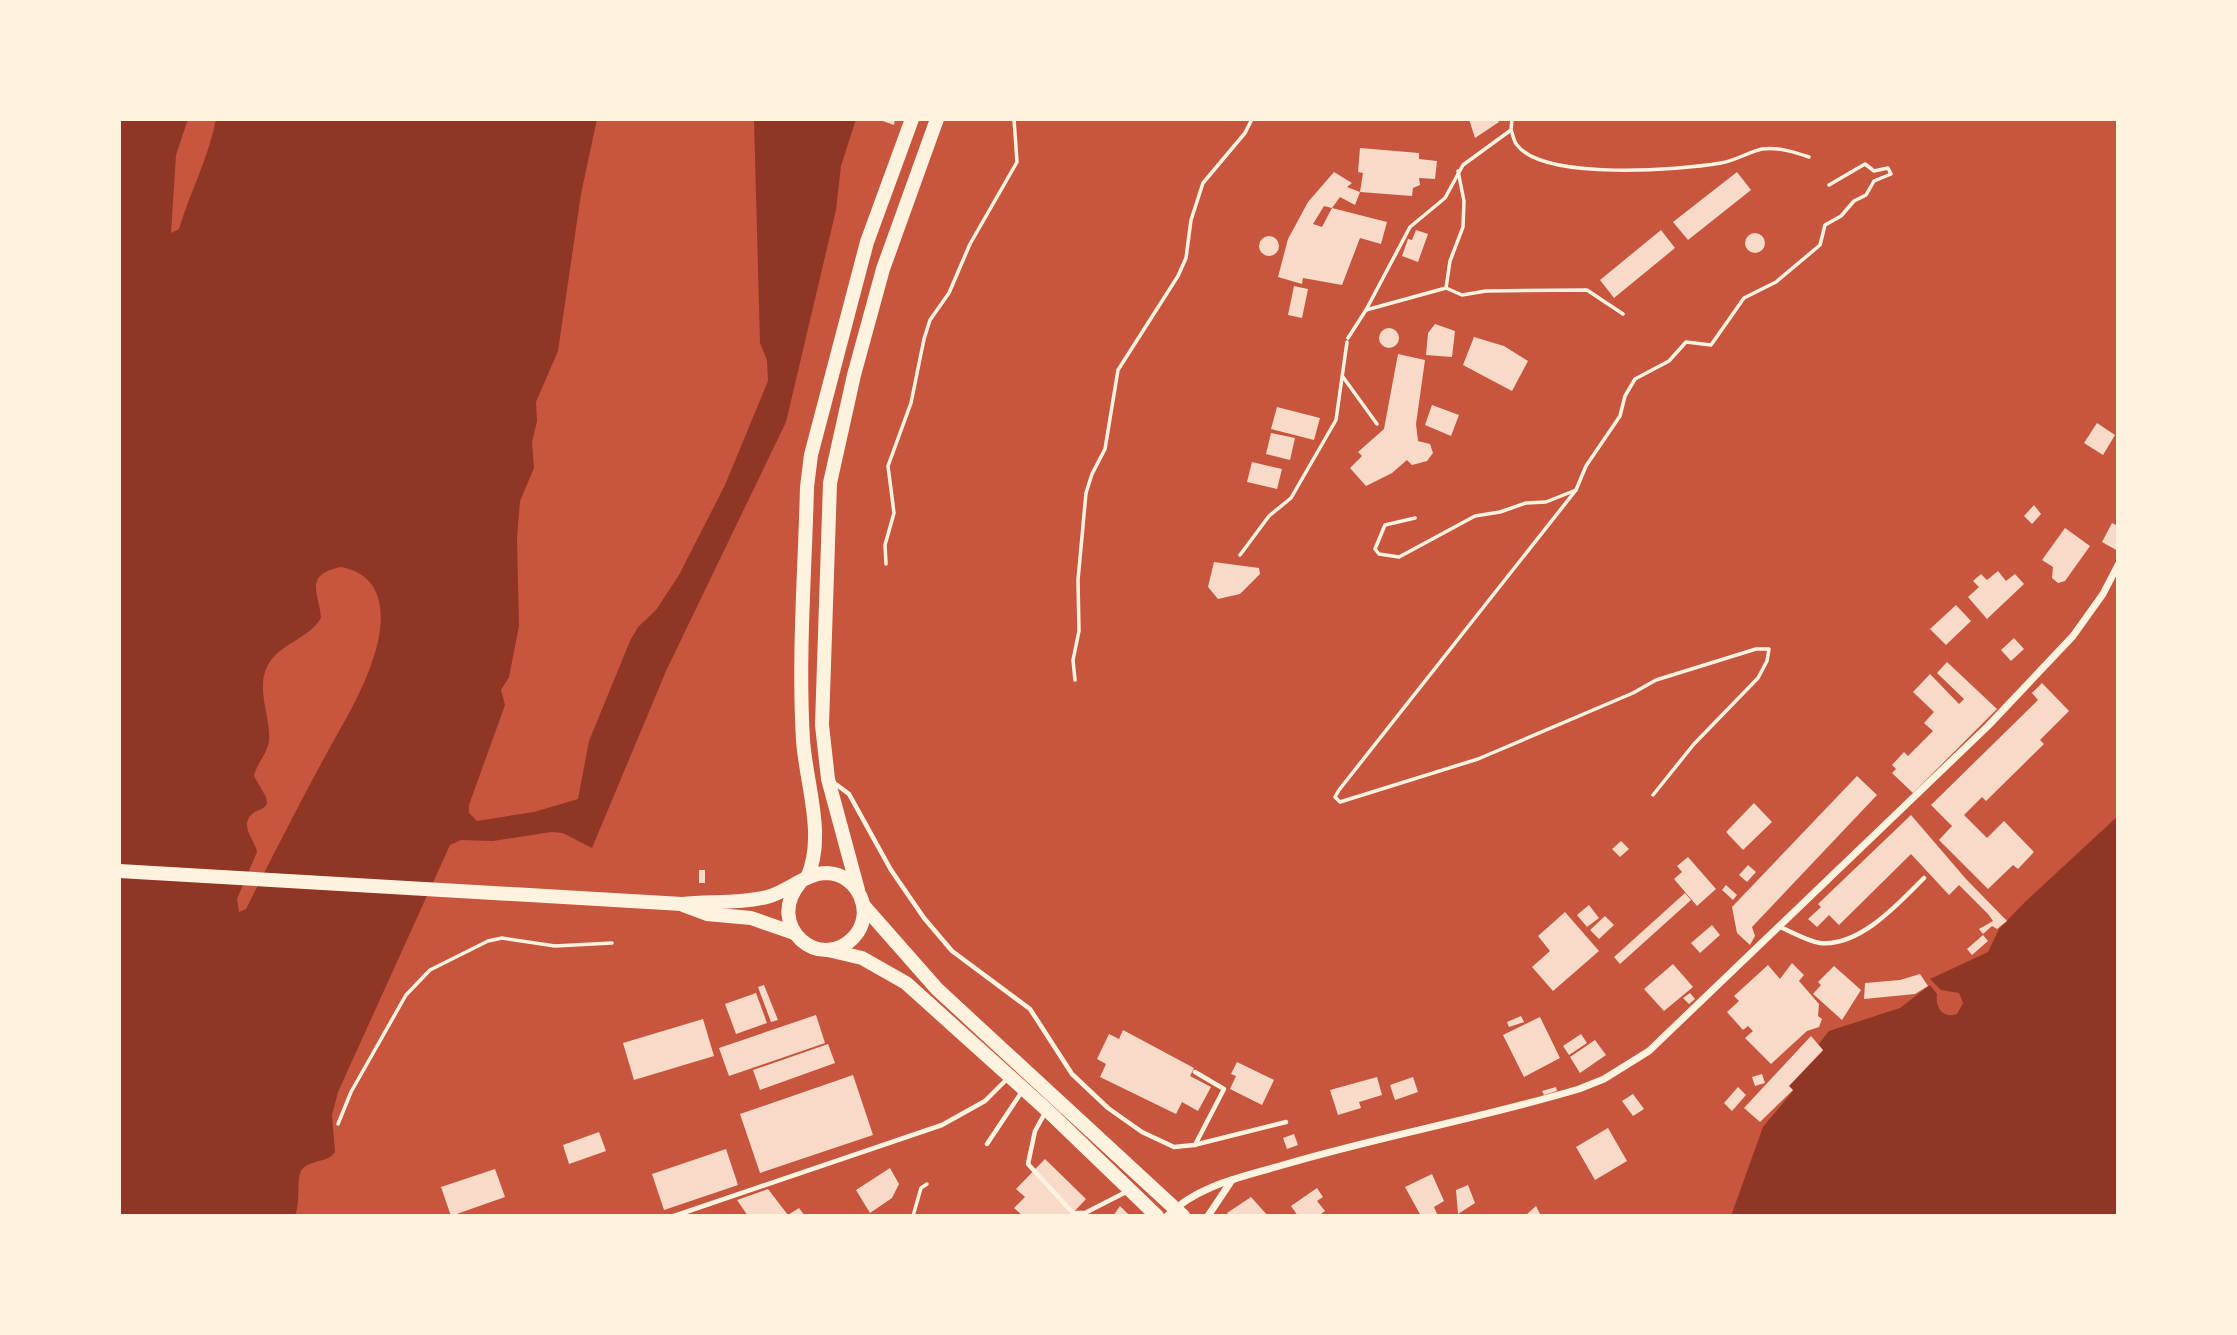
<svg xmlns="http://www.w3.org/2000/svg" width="2237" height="1335" font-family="'DejaVu Sans',sans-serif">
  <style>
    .water { fill: #8f3625; fill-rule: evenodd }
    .building { fill: #f7dbc8 }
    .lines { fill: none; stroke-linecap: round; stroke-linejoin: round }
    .path { stroke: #fff3e0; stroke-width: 3.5 }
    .service { stroke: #fff3e0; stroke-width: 4.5 }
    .minor { stroke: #fff3e0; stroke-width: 7 }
    .primary { stroke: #fff3e0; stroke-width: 14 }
  </style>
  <rect width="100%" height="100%" fill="#c8553d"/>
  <!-- water -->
  <g class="water">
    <path d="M119 119H188L176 155 171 233 179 229C190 192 209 157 216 119H597L581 194 558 351 536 402 537 421 532 442 534 468 520 501 517 538 519 626 509 677 501 690 505 705 469 805V813L477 821 534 812 578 799 589 741 630 641 638 627 656 610 679 575 725 485 768 381 767 360 760 343 754 119H856L841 166 836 210 786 422 666 671 592 848 563 833 551 832 493 841 461 840 450 845 338 1092 332 1115 335 1152C327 1164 308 1159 301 1171 296 1181 301 1200 295 1216H119ZM341 567C386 575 386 619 374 656 363 693 340 728 322 762 296 810 271 859 246 909L239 912 237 899 257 852C255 840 239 826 252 814 258 809 262 811 267 804L266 797 254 776C257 763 267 754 269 741 271 714 253 685 271 660 285 642 309 638 321 618 319 592 303 575 341 567Z"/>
    <path d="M2118 816V1216H1731L1763 1127 1793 1091 1789 1086 1823 1051 1818 1045 1829 1031 1900 1008 1930 985 1937 994C1935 1007 1942 1019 1957 1014L1963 1003 1959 993 1941 990 1930 979 1988 952 1999 929 2025 902Z"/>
  </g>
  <!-- building -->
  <g class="building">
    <path d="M877 119H895L894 125Z"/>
    <path d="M1469 119H1497L1499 122 1475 138Z"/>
    <path d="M1360 148 1419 153V159L1437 161 1435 179 1419 178 1420 185 1413 188 1412 196 1360 192 1363 173 1358 172Z"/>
    <path d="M1334 172 1352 183 1347 187 1360 192 1355 205 1340 197 1332 208 1324 206 1313 224 1322 227 1332 208 1387 222 1381 244 1360 238 1342 285 1303 278 1302 284 1278 277 1288 239 1308 202Z"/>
    <path d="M1737 172 1751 190 1688 240 1673 222Z"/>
    <path d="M1416 230 1428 234 1418 262 1402 256 1408 239 1412 240Z"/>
    <path d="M1661 230 1675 248 1614 298 1600 280Z"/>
    <circle cx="1755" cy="243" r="10"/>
    <circle cx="1269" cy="246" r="10"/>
    <path d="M1294 286 1308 289 1302 318 1288 315Z"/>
    <path d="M1435 324 1455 331 1452 357 1426 355 1428 333Z"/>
    <circle cx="1389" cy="338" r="10"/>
    <path d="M1474 337 1504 346 1528 361 1512 391 1463 365Z"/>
    <path d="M1398 354 1425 360 1416 424 1418 441 1430 444 1433 453 1427 461 1412 465 1407 460 1392 473 1366 486 1350 468 1362 456 1358 452 1384 429Z"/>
    <path d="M1432 405 1459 415 1451 436 1425 425Z"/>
    <path d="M1277 407 1320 418 1314 440 1271 429Z"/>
    <path d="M2097 423 2115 435 2103 455 2084 443Z"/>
    <path d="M1271 433 1295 438 1290 460 1266 454Z"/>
    <path d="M1252 462 1282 469 1277 489 1247 482Z"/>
    <path d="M2034 505 2041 514 2032 524 2024 516Z"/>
    <path d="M2112 523 2118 526V551L2102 542Z"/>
    <path d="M2065 528 2090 546 2065 581 2058 583 2052 578 2053 567 2042 560Z"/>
    <path d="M1214 562 1259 568 1260 574 1240 594 1218 599 1208 587Z"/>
    <path d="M1998 571 2006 581 2015 574 2024 584 1987 619 1968 597 1979 587 1973 581 1981 574 1987 580Z"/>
    <path d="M1956 605 1971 621 1946 645 1930 629Z"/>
    <path d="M2014 638 2024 649 2011 661 2001 650Z"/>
    <path d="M1947 662 1997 709 1913 793 1892 773 1896 769 1892 765 1904 752 1908 756 1933 731 1924 723 1934 712 1913 692 1930 674 1959 704 1964 699 1937 673Z"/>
    <path d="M2042 683 2069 711 2040 740 2044 744 1986 801 1982 797 1964 815 1987 838 2004 821 2034 852 2018 869 2013 865 1988 889 1939 840 1952 826 1931 805 2038 700 2032 693Z"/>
    <path d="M1857 776 1877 795 1752 927 1755 936 1750 945 1737 933 1732 907Z"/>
    <path d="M1754 803 1772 822 1743 850 1726 832Z"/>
    <path d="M1911 815 1966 879 2007 921 1997 929 1992 926 1983 934 1979 929 1993 921 1988 914 1959 885 1949 895 1911 854 1839 925 1829 915 1817 927 1808 919 1821 907 1818 904Z"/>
    <path d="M1621 841 1629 849 1620 857 1612 849Z"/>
    <path d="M1688 857 1716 889 1697 906 1674 879 1682 872 1677 866Z"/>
    <path d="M1748 865 1756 872 1747 882 1739 875Z"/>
    <rect x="699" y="870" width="6" height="13"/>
    <path d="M1726 885 1737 895 1733 900 1722 890Z"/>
    <path d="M1685 893 1691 900 1620 964 1614 957Z"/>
    <path d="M1589 905 1599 918 1587 927 1577 915Z"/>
    <path d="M1565 912 1599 951 1553 991 1532 967 1550 951 1538 936Z"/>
    <path d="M1605 916 1614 925 1599 939 1590 930Z"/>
    <path d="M1712 925 1720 935 1700 953 1691 943Z"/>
    <path d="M1983 935 1988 941 1972 955 1967 949Z"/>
    <path d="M1792 963 1804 975 1799 981 1819 1004 1818 1016 1822 1019 1819 1027 1807 1031 1771 1064 1745 1038 1753 1031 1748 1026 1743 1030 1727 1012 1739 1001 1734 996 1768 965 1780 979Z"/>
    <path d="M1673 964 1693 987 1664 1011 1644 989Z"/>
    <path d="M1834 966 1861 990 1842 1020 1813 994 1821 985 1818 982Z"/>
    <path d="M1920 974 1928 986 1915 994 1864 999 1865 983 1900 980Z"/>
    <path d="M764 985 778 1020 771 1022 758 987Z"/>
    <path d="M756 993 767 1023 736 1034 725 1004Z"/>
    <path d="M1690 993 1695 999 1689 1004 1683 998Z"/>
    <path d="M816 1015 825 1043 729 1076 719 1048Z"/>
    <path d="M1521 1016 1524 1022 1509 1027 1507 1022Z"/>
    <path d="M1540 1017 1560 1058 1524 1077 1503 1035Z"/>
    <path d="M703 1019 714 1056 634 1080 623 1043Z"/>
    <path d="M1123 1030 1194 1068 1190 1076 1211 1087 1198 1111 1182 1102 1176 1114 1100 1077 1106 1064 1097 1059 1109 1034 1119 1039Z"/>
    <path d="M1581 1034 1587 1043 1569 1055 1563 1046Z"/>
    <path d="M1811 1036 1823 1050 1789 1086 1793 1090 1760 1122 1744 1108Z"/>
    <path d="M1595 1040 1606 1055 1580 1073 1570 1057Z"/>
    <path d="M828 1044 835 1063 760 1090 753 1070Z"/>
    <path d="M1237 1062 1274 1080 1262 1105 1230 1089 1236 1076 1231 1074Z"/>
    <path d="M1762 1074 1765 1083 1755 1086 1752 1077Z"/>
    <path d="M853 1075 873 1135 760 1173 740 1114Z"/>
    <path d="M1377 1077 1382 1095 1359 1102 1361 1108 1338 1115 1330 1090Z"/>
    <path d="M1413 1077 1418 1092 1395 1100 1390 1085Z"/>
    <path d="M1556 1087 1557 1091 1544 1095 1542 1091Z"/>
    <path d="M1738 1087 1746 1095 1732 1111 1724 1103Z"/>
    <path d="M1633 1094 1644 1109 1633 1116 1622 1101Z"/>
    <path d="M1608 1128 1627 1161 1595 1180 1576 1147Z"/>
    <path d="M599 1132 606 1151 569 1164 563 1145Z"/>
    <path d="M1294 1134 1298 1145 1287 1149 1283 1138Z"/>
    <path d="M726 1149 738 1185 664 1210 652 1174Z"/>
    <path d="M1045 1159 1086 1199 1070 1216H1023L1014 1208 1025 1197 1016 1189Z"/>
    <path d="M890 1168 899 1184 892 1198 870 1213 856 1190Z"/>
    <path d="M495 1169 505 1197 451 1216 441 1187Z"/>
    <path d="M1432 1174 1444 1201 1434 1207 1438 1216H1421L1405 1187Z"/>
    <path d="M1468 1185 1475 1203 1458 1214 1456 1190Z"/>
    <path d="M1317 1188 1323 1197 1317 1201 1325 1211 1318 1216H1298L1291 1206Z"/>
    <path d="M768 1189 788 1215 799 1208 805 1216H748L737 1200Z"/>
    <path d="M1251 1197 1268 1216H1230L1227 1213Z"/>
    <path d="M1120 1206 1130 1216H1113Z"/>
    <path d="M1536 1206 1541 1216H1525Z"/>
  </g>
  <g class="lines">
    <!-- path -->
    <g class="path">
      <path d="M1511 130C1513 135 1514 142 1517 145 1544 181 1680 170 1721 163 1735 161 1748 152 1762 149 1778 147 1794 152 1809 157"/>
      <path d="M1446 288 1450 261 1463 227 1464 201 1458 171"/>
      <path d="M1366 310 1446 288 1462 295 1486 291 1587 290 1623 314"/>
      <path d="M1348 338 1366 310 1410 227 1445 198 1463 165 1511 130 1512 119"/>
      <path d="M1343 377 1377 424"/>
      <path d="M1576 490 1586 466 1620 416 1625 396 1635 379 1669 361 1686 342 1711 345 1744 298 1776 282 1820 245 1825 225 1841 216 1854 201 1866 195 1874 181 1891 174 1888 168 1874 171 1865 164 1829 185"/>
      <path d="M1415 518 1385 525 1375 549 1379 554 1399 557 1475 516 1500 512 1526 503 1546 502 1576 490 1339 790 1335 797 1340 802 1478 759 1633 693 1656 680 1756 649H1769L1767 661 1758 678 1694 744 1653 795"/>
      <path d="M1240 555 1269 516 1291 498 1336 420 1347 342"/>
      <path d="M886 564 885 545 894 513 888 466 911 403 924 339 930 320 949 293 970 244 1017 162 1014 119"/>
      <path d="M1075 680 1073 660 1079 631 1078 580 1086 493 1092 474 1105 449 1118 370 1178 276 1186 258 1191 220 1203 183 1245 133 1252 119"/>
      <path d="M338 1124 351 1092 406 995 430 970 488 941 502 938 555 946 612 943"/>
      <path d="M913 1216 921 1188 927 1184"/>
    </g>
    <!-- service -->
    <g class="service">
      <path d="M833 782 849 794 891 870 924 918 952 951 1030 1009 1072 1074 1108 1108 1142 1132 1174 1147 1194 1145 1286 1122"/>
      <path d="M1780 927C1792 932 1807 941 1820 943 1860 947 1899 903 1924 878"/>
      <path d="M1045 1113 1035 1131 1028 1164 1073 1213H1085L1126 1192"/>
      <path d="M987 1144 1023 1090"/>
      <path d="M1195 1145 1224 1089 1195 1072"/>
      <path d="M674 1216 942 1125 985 1101 1007 1079"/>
    </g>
    <!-- minor -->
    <g class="minor">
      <path d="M1167 1216C1198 1185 1242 1177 1283 1165 1381 1136 1482 1118 1579 1089L1604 1079 1649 1051 1988 726 2073 636 2103 594 2118 565"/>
      <path d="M1208 1216 1232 1180"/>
    </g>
    <!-- primary -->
    <g class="primary">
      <path d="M119 871 682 904C710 901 739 904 767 897 788 892 805 873 827 873 858 874 876 913 854 937 820 974 764 925 800 883"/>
      <path d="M807 878C826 836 806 784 803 740 798 656 805 571 807 487L811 455 867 242 912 119"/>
      <path d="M858 890 828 779 822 725 830 483 854 375 883 269 937 119"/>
      <path d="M683 905 707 914 751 918 794 933"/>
      <path d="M863 905 937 989 1183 1216"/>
      <path d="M828 950 862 958 906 983 1047 1110 1157 1216"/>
    </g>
  </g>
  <!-- border -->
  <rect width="2237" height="1335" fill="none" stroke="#fff3e0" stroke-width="242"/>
</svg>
